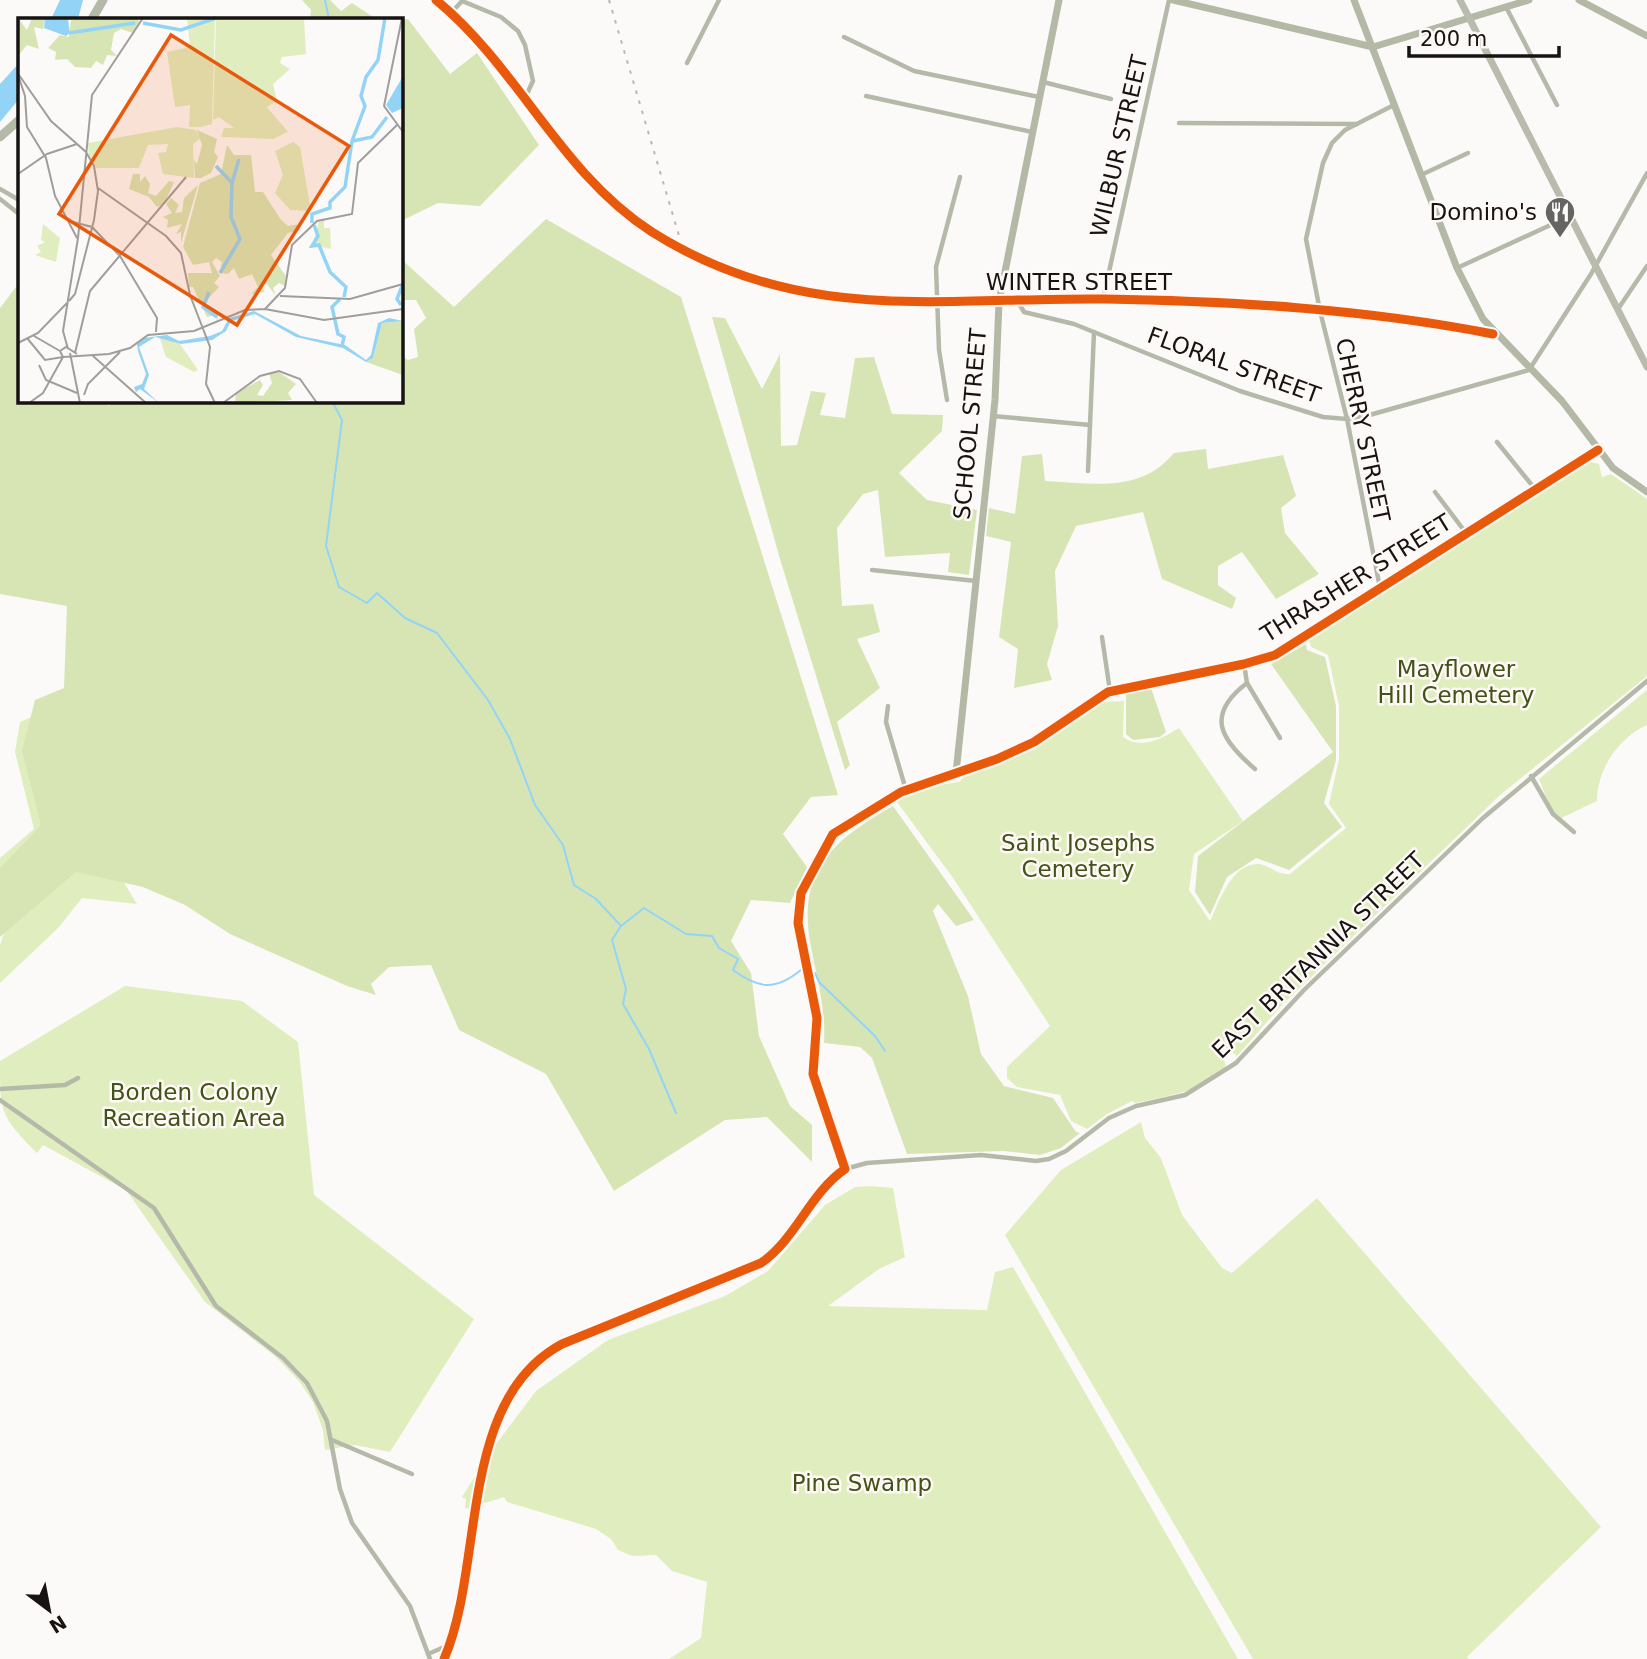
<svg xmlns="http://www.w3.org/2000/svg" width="1647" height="1659" font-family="'DejaVu Sans',sans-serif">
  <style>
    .green { fill: #e0eebf }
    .forest { fill: #d7e5b5 }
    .water { fill: #93d4f6 }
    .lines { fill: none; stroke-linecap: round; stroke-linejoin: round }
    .stream { stroke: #93d4f6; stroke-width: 2 }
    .street { stroke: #b5b9a9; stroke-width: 4.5 }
    .secondary { stroke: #b4b9a6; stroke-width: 7 }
    .primary { stroke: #b9bcac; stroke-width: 7 }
    .highway { stroke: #b5b9a8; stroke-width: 9 }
    .rail { stroke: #b8b9b1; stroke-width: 2; stroke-dasharray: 3.5 7; stroke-linecap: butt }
    .cycleway-casing { stroke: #fef9f6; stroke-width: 13 }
    .cycleway { stroke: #e8590c; stroke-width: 9 }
    .labels { text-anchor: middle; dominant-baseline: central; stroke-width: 5; stroke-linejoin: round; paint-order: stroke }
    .street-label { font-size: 23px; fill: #161312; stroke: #fef9f6 }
    .poi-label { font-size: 23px; fill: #161312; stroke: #fef9f6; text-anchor: end }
    .park-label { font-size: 23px; fill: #435317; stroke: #fef9f6 }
    .inset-river { fill: none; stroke: #93d4f6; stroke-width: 3.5 }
    .inset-road { fill: none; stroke: #a09e9c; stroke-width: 2 }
    .view { fill: #e8590c; fill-opacity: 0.15; stroke: #e8590c; stroke-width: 3.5 }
    .inset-edge { fill: none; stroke: #161312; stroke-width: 3.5 }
  </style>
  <rect width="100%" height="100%" fill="#fcfaf8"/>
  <!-- green -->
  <g class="green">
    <path d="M1586 461 1599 464 1602 477 1611 474 1647 499V676L1499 796 1282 1005 1237 1056 1225 1047 1220 1049 1226 1066C1205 1092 1166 1096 1135 1103L1132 1101 1107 1114 1087 1129 1071 1121 1060 1095 1017 1087 1007 1078V1067L1050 1026 953 878 897 802C916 788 937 785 959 782L965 776 1033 750 1104 702 1124 701 1123 737C1142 750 1161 739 1179 728L1243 821 1194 854 1189 890 1210 921C1219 902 1232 862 1259 864 1271 866 1277 875 1290 874L1346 828 1329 804 1339 759V706L1328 655 1311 647 1309 640Z"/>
    <path d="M1647 690V725C1618 738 1597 770 1597 801L1559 819 1550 807 1539 779Z"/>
    <path d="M77 697 118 873 137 904 82 898 58 928 0 983V945L13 906 0 899V858L34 829 15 752 20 722Z"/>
    <path d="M125 986 242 1001 298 1042 314 1195 474 1319 390 1452 355 1445 325 1450 323 1430 313 1402 299 1381 276 1357 205 1302 126 1190 43 1145 37 1153C0 1116 0 1112 0 1061Z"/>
    <path d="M1141 1122 1145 1138 1161 1158 1182 1215 1222 1268 1232 1273 1317 1198 1601 1527 1467 1657 1469 1659H1253L1005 1235 1061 1170Z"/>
    <path d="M870 1186 893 1188 905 1257 879 1269 828 1306 987 1310 995 1272 1013 1267 1238 1659H669L701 1638 707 1582 672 1571 656 1555 632 1556 618 1550 611 1539 596 1529 507 1502 504 1497 465 1509 466 1499 462 1497 490 1452 536 1391 608 1340 725 1296 768 1271 825 1205 855 1187Z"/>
  </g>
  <!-- forest -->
  <g class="forest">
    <path d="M302 0H330L341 11 352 3 376 19H310L311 10Z"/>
    <path d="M408 19 450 74 477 53 539 145 480 206 438 203 401 221V20Z"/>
    <path d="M546 219 681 297 838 795 811 797 783 834 807 867 790 903 751 900 731 941 751 973 759 1036 790 1106 812 1125V1162L767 1117 725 1120 614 1191 546 1074 459 1030 431 965 389 967 371 984 376 995 347 986 230 934 185 905 143 887 76 872 0 937V868L41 825 22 751 35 700 64 688 67 606 0 594V308L19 283V401H102L109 406 113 401H401V355L408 360 418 357 414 329 426 318 416 300H401V259L454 307Z"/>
    <path d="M712 317 725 318 762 389 780 354 781 446 797 445 811 391 826 393 820 415 845 418 855 358 874 357 892 414 943 415 942 431 899 473 927 500 977 510 969 575 948 572 950 553 885 557 878 490 863 494 837 528 842 606 873 604 880 632 857 639 880 688 837 722 850 765 845 770 780 559Z"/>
    <path d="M1206 449 1208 469 1283 455 1296 496 1281 508 1285 533 1319 574 1276 599 1242 552 1218 566V585L1236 598 1232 609 1162 579 1143 512 1076 526 1055 571 1058 626 1047 664 1052 680 1014 688 1018 649 999 637 1011 542 986 536 989 508 1015 514 1022 456 1042 454 1045 481C1092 483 1140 494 1174 453Z"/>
    <path d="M1306 644 1307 650 1325 657 1336 706V760L1324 803 1342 827 1289 870 1256 858 1227 877 1210 915 1195 892 1198 856 1333 752 1271 664Z"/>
    <path d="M1151 688 1166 732 1160 737 1133 740 1126 734V694Z"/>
    <path d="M893 806 974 920 956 926 938 904 933 911 968 996 981 1054 1004 1086 1053 1098 1076 1132 1080 1133 1061 1148 1040 1155 1004 1151 907 1154 872 1058 860 1047 824 1043C826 1011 818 984 812 952 795 874 829 842 893 806Z"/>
  </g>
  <!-- water -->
  <g class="water">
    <path d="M60 0H83L78 19H51Z"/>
    <path d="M19 63V99L0 122V84Z"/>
  </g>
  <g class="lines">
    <!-- stream -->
    <g class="stream">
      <path d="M325 0 329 19"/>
      <path d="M332 401 342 420 326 546 339 587 367 603 377 593 405 618 437 633 488 700 510 739 535 805 563 845 574 885 596 899 621 926 612 940 626 989 623 1004 649 1049 676 1113"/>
      <path d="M621 926 644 908 686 934 712 936 719 948 738 959 733 970C759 989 775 991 801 970"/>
      <path d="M815 973 819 982 875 1036 885 1051"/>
    </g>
    <!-- street -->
    <g class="street">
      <path d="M1506 7 1557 105"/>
      <path d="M451 13 462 1 501 17 518 31 525 45 533 81 525 98"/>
      <path d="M844 37 914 71 1039 97"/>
      <path d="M687 63 719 0"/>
      <path d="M1043 82 1111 99"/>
      <path d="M866 96 1032 132"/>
      <path d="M1179 123 1357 124"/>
      <path d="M1421 175 1468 153"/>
      <path d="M0 189 19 200"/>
      <path d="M0 199 19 214"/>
      <path d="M1457 268 1570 216"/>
      <path d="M1103 299 1169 0"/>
      <path d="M1017 300 1024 312 1074 324 1240 391 1323 417 1347 419 1366 416 1529 370 1591 274 1647 173"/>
      <path d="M1618 309 1647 266"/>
      <path d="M947 400 939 350 936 267 960 177"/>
      <path d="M993 416 1090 425"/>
      <path d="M1497 442 1535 489"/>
      <path d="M1088 471 1094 332"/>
      <path d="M1435 492 1466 533"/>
      <path d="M872 570 976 581"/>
      <path d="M1380 588 1347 419 1320 311 1306 239 1323 163 1332 143 1345 130 1392 106"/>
      <path d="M1102 637 1110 691"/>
      <path d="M1244 664 1247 683 1280 738"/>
      <path d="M1247 683C1205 715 1220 739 1255 769"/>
      <path d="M888 706 886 722 906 790"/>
      <path d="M1531 776 1553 814 1574 832"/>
      <path d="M0 1089 65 1085 78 1078"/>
      <path d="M0 1100 154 1208 216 1306 283 1358 307 1383 327 1421 340 1489 352 1523 410 1606 430 1659"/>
      <path d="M845 1169 867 1163 981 1155 1036 1161 1049 1159 1066 1151 1109 1118 1136 1106 1185 1095 1236 1063 1304 990 1483 818 1647 681"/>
      <path d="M332 1440 412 1474"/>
      <path d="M428 1654 449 1645"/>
      <path d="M444 1659C485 1566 457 1400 562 1344L761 1263C796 1239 810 1193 845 1169L813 1074 817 1018 798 923 801 893 833 834 901 792 997 759 1034 742 1108 692 1244 664 1275 655 1598 450"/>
    </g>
    <!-- secondary -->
    <g class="secondary">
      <path d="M436 0C519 68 560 173 652 232 801 326 940 297 1105 299 1234 301 1366 309 1493 334"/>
      <path d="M1173 0 1373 47 1529 0"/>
      <path d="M1354 0 1457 268 1483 319 1562 401 1613 468 1647 492"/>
      <path d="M1579 0 1647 36"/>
      <path d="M956 773 995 400 999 302 1059 0"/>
    </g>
    <!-- primary -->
    <path class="primary" d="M1460 0 1647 367"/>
    <!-- highway -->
    <g class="highway">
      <path d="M92 19 103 0"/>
      <path d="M0 137 19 120"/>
    </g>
    <!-- rail -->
    <path class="rail" d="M609 0 680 239"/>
    <!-- cycleway casing -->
    <g class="cycleway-casing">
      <g id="cycleway">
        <path d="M436 0C519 68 560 173 652 232 801 326 940 297 1105 299 1234 301 1366 309 1493 334"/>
        <path d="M444 1659C485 1566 457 1400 562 1344L761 1263C796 1239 810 1193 845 1169L813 1074 817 1018 798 923 801 893 833 834 901 792 997 759 1034 742 1108 692 1244 664 1275 655 1598 450"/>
      </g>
    </g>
    <!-- cycleway -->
    <use href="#cycleway" class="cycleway"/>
  </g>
  <!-- icons -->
  <defs>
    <g id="restaurant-pin" transform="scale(1.575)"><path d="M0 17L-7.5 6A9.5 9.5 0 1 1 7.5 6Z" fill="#666462" stroke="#fef9f6"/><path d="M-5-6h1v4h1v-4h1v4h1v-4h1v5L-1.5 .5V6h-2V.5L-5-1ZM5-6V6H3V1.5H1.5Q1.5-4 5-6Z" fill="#fff"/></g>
  </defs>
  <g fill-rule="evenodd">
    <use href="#restaurant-pin" x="1560" y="212"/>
  </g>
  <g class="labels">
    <!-- street labels -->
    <g class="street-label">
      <text transform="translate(1119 146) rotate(-77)">WILBUR STREET</text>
      <text x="1079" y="282">WINTER STREET</text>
      <text transform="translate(1234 365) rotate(20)">FLORAL STREET</text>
      <text transform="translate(970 424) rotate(-85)">SCHOOL STREET</text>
      <text transform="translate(1363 430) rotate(78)">CHERRY STREET</text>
      <text transform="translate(1356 578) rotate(-32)">THRASHER STREET</text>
      <text transform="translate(1318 955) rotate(-44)">EAST BRITANNIA STREET</text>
    </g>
    <!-- poi labels -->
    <g class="poi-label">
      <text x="1537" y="212">Domino's</text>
    </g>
    <!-- park labels -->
    <g class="park-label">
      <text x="1456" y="669">Mayflower<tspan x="1456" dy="26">Hill Cemetery</tspan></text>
      <text x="1078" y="843">Saint Josephs<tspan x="1078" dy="26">Cemetery</tspan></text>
      <text x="194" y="1092">Borden Colony<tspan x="194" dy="26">Recreation Area</tspan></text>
      <text x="862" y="1483">Pine Swamp</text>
    </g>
  </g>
  <!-- overview -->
  <g transform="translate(18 18)">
    <rect width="385" height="385" fill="#fcfaf8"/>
    <path d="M169 0H197L194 106 183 109H171L172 87 157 89 149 34 172 29ZM198 0H286L288 36 264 39 262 45 272 51 255 66 259 83 249 89 270 114 255 121 203 119 206 110H216L201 99 195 102ZM159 109 178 112 182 121 175 126 176 160 145 156 140 135 148 134 150 126 130 127 121 150H78L71 137 70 125ZM275 124 282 129 293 193 272 192 257 175 265 157 257 133ZM306 202V210H312L313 231 295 227 301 203ZM25 206 42 220 38 244 17 237 23 234 19 228 27 224 23 222ZM141 318 162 326 180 352 176 354 148 339Z" fill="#e0eebf"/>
    <path d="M0 0 9 12 14 0H27L25 11 16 9 21 31 9 27 0 38ZM118 0 122 4 115 15 103 11 96 15 93 32 99 38 89 37 85 47 78 43 73 50 57 49 49 41 37 42 38 34 30 30 42 17 51 19 53 2ZM179 112 199 121 196 134 200 139 193 155 183 160H177L176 142 179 146 184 127ZM209 127 216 137H233L237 174H245L263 202 270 208 283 206 282 212 270 215 253 237 268 258 267 268 261 265 255 270 258 278 249 266 244 268 247 274 233 276 240 269 234 256 221 261 216 250 210 256 202 255 204 244 198 240 194 244 202 258 196 265 201 269 186 285 189 292 201 294 199 303 197 297 189 299 175 269H171L170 255H194L191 244 175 247 165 229 182 165 203 156ZM115 156H122V164L127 158 132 166 130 175 138 178 151 163 156 164 146 186 139 189 131 179 111 171ZM180 167 163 225V214L158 216 164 206 149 210 150 202 145 199 154 195 148 186 153 180 161 187 157 195 164 194 166 180ZM385 303V357L348 344 355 340 364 305ZM261 354 278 366 270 375 274 382 217 385 218 375 242 362 245 367 239 377 245 378 254 365 251 355Z" fill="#d7e5b5"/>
    <path d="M27 0H58L50 2 52 15 48 18 26 10ZM385 58V90L374 95 368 87ZM236 293 283 318 327 327 348 342 353 337 360 305 371 300 385 303 364 305 355 340 348 344 325 330 278 319 237 296 213 303 208 313 194 322 163 326 137 319 121 329 131 357 126 371 141 385 122 371 118 374 116 369 124 366 128 356 120 333 119 326 126 320 149 317 161 323 192 318 204 313 211 300Z" fill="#93d4f6"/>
    <path class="inset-river" d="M125 5 163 12 198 0M51 15 117 5M334 123 347 88 343 78 348 59 360 42 367 0M335 123 354 119 369 99M198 148 214 165M294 205V196L312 190V184L327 169 334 123M296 207 300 218 294 228 301 227 312 254 328 269 326 279M202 255 222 221 213 199 214 165 221 141M191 274 185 289 199 299M322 281 314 289 320 316 326 319 324 328M383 287 379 281 384 268"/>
    <path class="inset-road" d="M384 0 366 88 385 114M0 57 7 78 9 109 28 140 37 178 59 220M1 57 33 103 68 134 76 148 80 173 76 202 57 276 51 283M0 156 29 136 59 126M80 170 148 218 163 235 172 277 192 329 188 366 197 385M51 203 74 209 102 238 139 300 138 314M262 278 332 281 385 266M247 291 267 270 274 227 299 203 334 196 340 145 379 107M16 318 42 333M9 320 27 342 45 339M0 325 20 315 49 285M50 331 45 313 60 220 74 77 125 0M52 335 62 385M57 335 72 273 168 159M75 338 128 385M45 339 91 336 112 330 130 317 176 313 227 292 247 291 306 302 385 291M45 339 42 333 48 329 59 336M21 347 28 362 59 375M66 377 70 366 102 334M11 385 25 375 45 339M205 385 242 358 261 353 282 361 299 385"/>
    <path class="view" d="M153 17 331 128 219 307 41 196Z"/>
    <rect width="385" height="385" class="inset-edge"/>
  </g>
  <!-- north arrow -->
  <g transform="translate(49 1610) rotate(148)" stroke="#fef9f6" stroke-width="5" paint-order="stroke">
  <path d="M0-5L12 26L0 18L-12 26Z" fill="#161312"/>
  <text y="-10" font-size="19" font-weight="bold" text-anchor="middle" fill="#161312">N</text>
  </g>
  <!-- scale -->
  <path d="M1409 46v10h150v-10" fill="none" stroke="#161312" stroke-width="3.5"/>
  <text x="1420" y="46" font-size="21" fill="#161312" stroke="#fef9f6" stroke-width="5" paint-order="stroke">200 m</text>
</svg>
